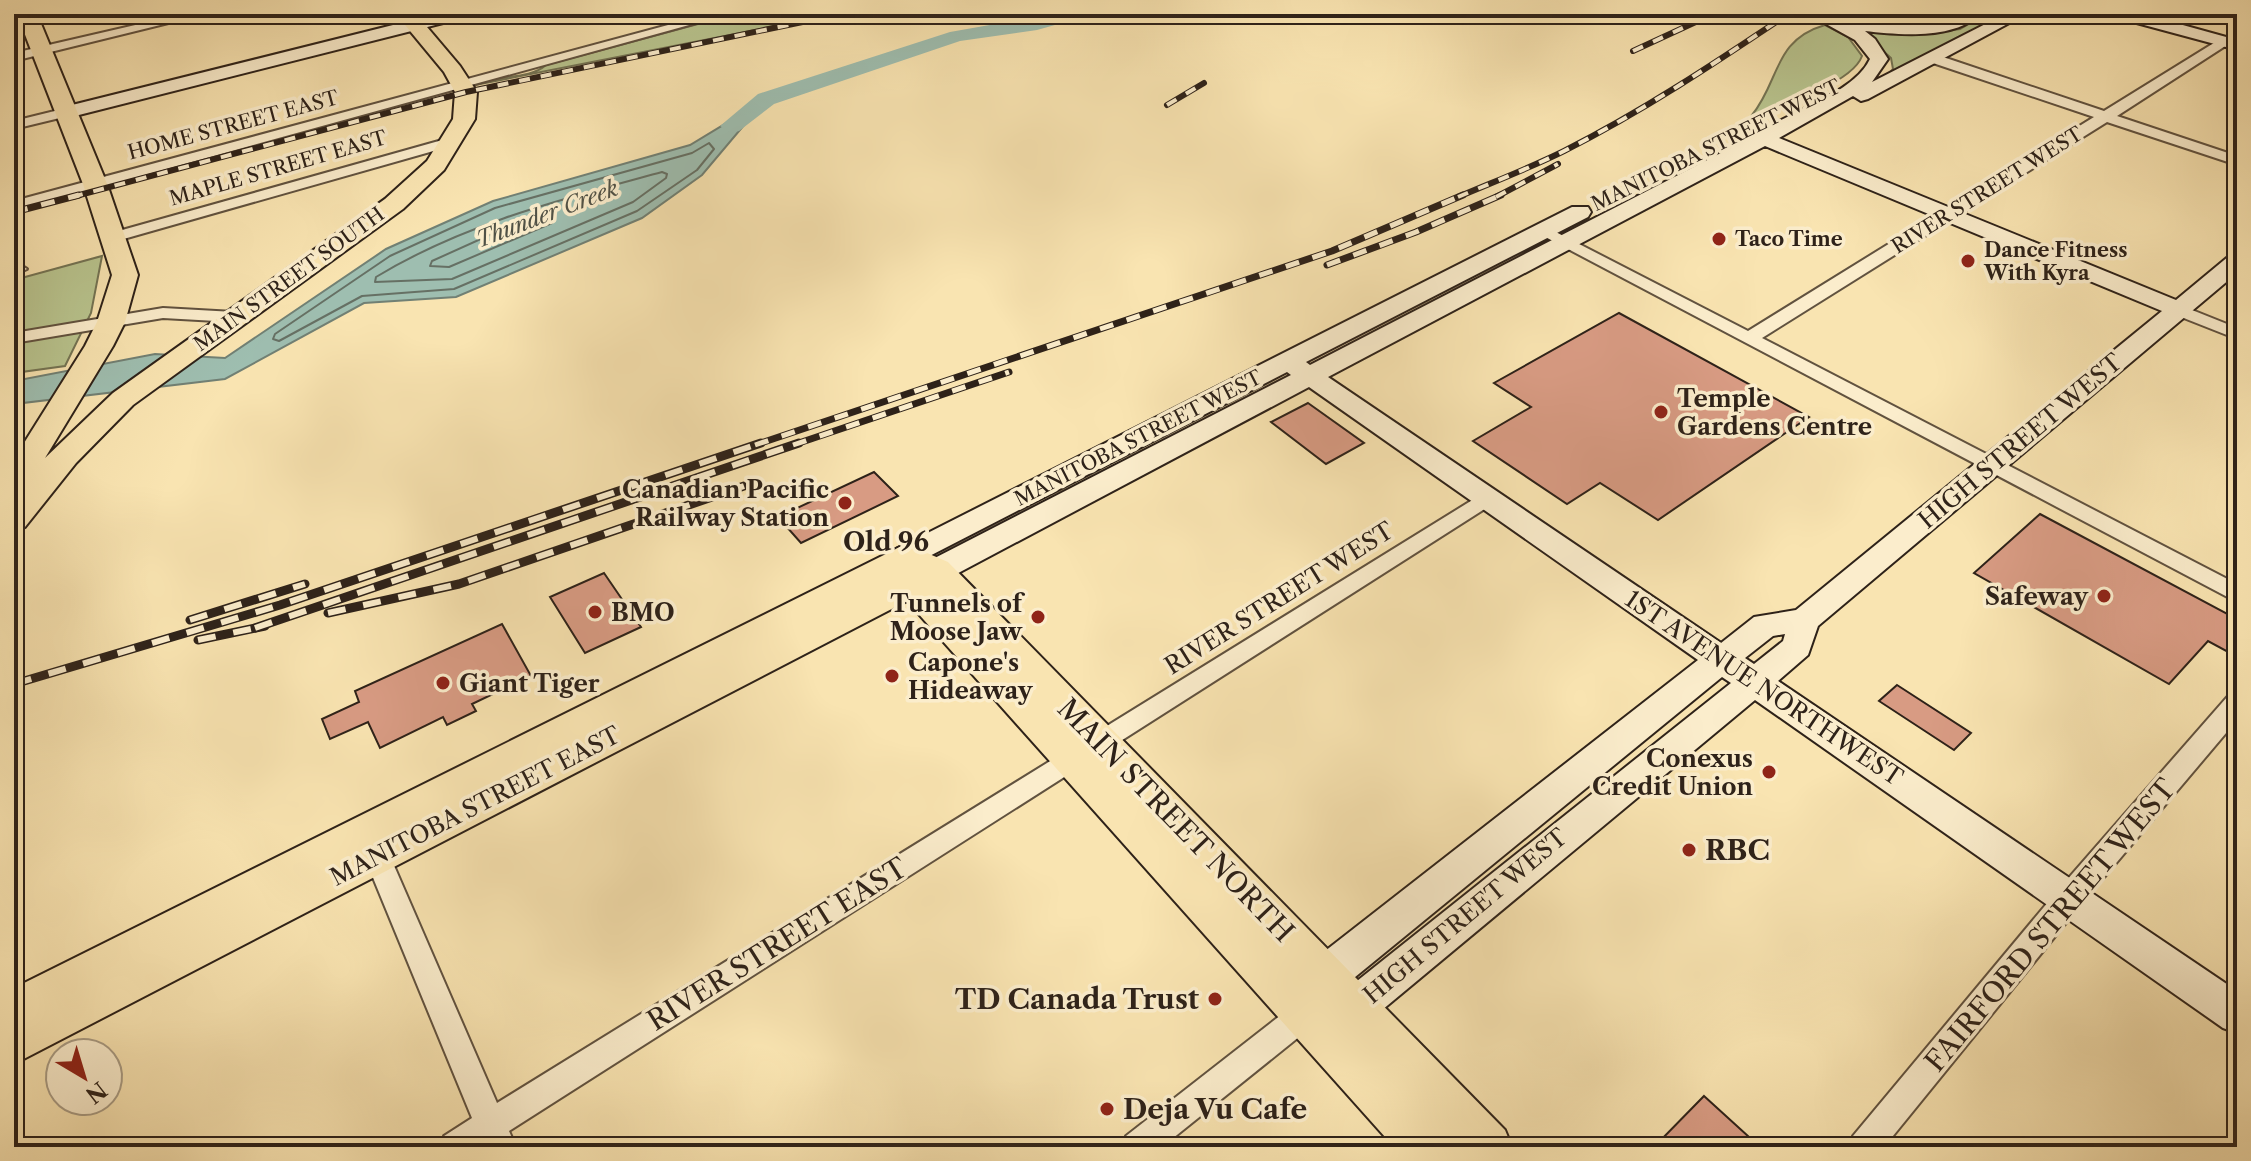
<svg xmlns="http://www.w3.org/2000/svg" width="2251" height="1161" font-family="'Libre Caslon Text',serif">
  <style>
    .green { fill: #b9c58f; stroke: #747454; stroke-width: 2 }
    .water { fill: #9ebeb0; stroke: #718074; stroke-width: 2 }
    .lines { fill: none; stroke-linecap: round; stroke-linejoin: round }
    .shore { stroke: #667064; stroke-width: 2 }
    .river { fill: #9ebeb0; fill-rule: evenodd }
    .building { fill: #d89b83; stroke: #2e2219; stroke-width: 2 }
    .street-casing { stroke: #61523f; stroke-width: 4 }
    .secondary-casing { stroke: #2e2219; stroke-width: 4 }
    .primary-casing { stroke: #2e2219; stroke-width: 4 }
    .street { fill: #fbedcc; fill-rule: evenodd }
    .secondary { fill: #fbedcc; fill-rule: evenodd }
    .primary { fill: #f9e4b1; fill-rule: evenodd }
    .rail-far2-casing { stroke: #2e2219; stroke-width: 6 }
    .rail-far1-casing { stroke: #2e2219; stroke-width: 7 }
    .rail-casing { stroke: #2e2219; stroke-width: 9 }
    .rail-far2 { stroke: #fbedcc; stroke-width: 4; stroke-dasharray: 11; stroke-linecap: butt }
    .rail-far1 { stroke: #fbedcc; stroke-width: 5; stroke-dasharray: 14; stroke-linecap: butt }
    .rail { stroke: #fbedcc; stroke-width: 6; stroke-dasharray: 18; stroke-linecap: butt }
    .poi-dot { fill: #8f2418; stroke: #fbedcc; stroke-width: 3 }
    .labels { text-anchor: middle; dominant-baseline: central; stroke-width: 7; stroke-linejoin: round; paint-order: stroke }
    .far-street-label { font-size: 20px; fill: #2e2219; stroke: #fbedcc }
    .far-poi-label { font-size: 20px; font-weight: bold; fill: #2e2219; stroke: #fbedcc; text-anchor: start }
    .far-water-label { font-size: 22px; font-style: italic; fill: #505146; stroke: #fbedcc }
    .poi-label { font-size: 24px; font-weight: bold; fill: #2e2219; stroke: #fbedcc; text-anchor: start }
    .street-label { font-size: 24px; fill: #2e2219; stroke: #fbedcc }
    .neighbourhood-label { font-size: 26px; font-weight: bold; fill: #2e2219; stroke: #fbedcc }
    .near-street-label { font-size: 28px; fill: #2e2219; stroke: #fbedcc }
    .near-poi-label { font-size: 28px; font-weight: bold; fill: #2e2219; stroke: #fbedcc; text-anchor: start }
  </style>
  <rect width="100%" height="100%" fill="#f9e4b1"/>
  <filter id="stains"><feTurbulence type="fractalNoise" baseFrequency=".0025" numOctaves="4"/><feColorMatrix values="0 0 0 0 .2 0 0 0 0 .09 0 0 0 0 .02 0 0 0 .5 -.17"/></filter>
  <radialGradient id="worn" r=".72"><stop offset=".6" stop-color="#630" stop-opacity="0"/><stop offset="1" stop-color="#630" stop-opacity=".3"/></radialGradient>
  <!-- green -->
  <g class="green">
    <path d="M735 14H836L475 85C495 73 528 81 546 65Z"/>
    <path d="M1986 14H2007L1880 83 1893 69 1891 58 1862 32 1934 33 1960 29Z"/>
    <path d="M1825 25 1848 37 1862 56C1852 84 1779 106 1752 115 1780 81 1773 40 1825 25Z"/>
    <path d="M102 256 91 313 65 366 14 373V280Z"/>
  </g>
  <!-- water -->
  <path class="water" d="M766 99 702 175 642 218 456 297 364 303 225 379 14 404V381L155 354 225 358 386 249 493 201 690 145Z"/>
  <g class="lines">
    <!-- shore -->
    <g class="shore">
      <path d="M709 143 714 149 697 170 637 211 454 289 362 296 279 341 273 339 275 334 390 256 495 208 692 153Z"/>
      <path d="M662 172 667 174 666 178 633 202 452 279 375 282 376 277C465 223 563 199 662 172Z"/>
      <path d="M550 216 554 218 552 223 449 267 430 266 432 261 503 229Z"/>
    </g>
    <!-- river -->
    <path class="river" d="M1051 14H1083L1080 18 1037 30 960 41 774 104 739 131 731 133 720 126 758 94 950 32Z"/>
  </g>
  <!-- building -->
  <g class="building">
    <path d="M1619 313 1809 417 1658 520 1600 483 1567 504 1473 441 1531 407 1494 383Z"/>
    <path d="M1308 403 1364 443 1326 464 1271 422Z"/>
    <path d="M874 472 898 496 801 543 778 517Z"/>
    <path d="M2040 514 2237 619V646L2230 653 2208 641 2169 684 1974 573Z"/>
    <path d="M604 573 641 627 585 653 550 597Z"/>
    <path d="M502 624 531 676 472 704 476 711 447 725 443 717 380 748 368 722 330 739 322 719 359 702 355 691Z"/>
    <path d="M1897 685 1971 733 1954 750 1879 701Z"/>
    <path d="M1704 1096 1760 1147H1654Z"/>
  </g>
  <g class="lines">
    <!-- street casing -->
    <g class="street-casing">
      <g id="street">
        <path d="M183 14H205L14 61V53Z"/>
        <path d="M709 14H729L14 211V201Z"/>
        <path d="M2222 38 2233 41 2117 116 2237 156V165L2107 122 1762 338 2237 584V602L1534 231 1542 226 1548 228 1748 331 2094 117 1930 62V56H1940L2104 111Z"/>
        <path d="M67 108 72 109V115L14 129V121Z"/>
        <path d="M453 137 458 138V144L120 240 114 242 106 237 108 234Z"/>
        <path d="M19 264 27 269 14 275V265Z"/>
        <path d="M2177 304 2237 328V339L2171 313 2168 309 2171 305Z"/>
        <path d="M163 308 234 312 243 317 234 322 163 318 14 343V333Z"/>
        <path d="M1487 491 1494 493 1497 498 1494 503 509 1131 516 1147H439L444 1136 472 1118 360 846 364 838 373 835 382 838 497 1103Z"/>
        <path d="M2237 694V720L2079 907 1884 1147H1848L1853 1136 2059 889 2228 696Z"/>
        <path d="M1305 1000 1315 1004 1320 1014 1315 1024 1162 1147H1121L1126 1136 1295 1004Z"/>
      </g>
    </g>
    <!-- secondary casing -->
    <g class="secondary-casing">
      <g id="secondary">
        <path d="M437 14H465L463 18 67 118 57 112 60 108Z"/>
        <path d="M1808 14C1841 14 1873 24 1907 24 1932 24 1955 14 1980 14 1954 40 1899 35 1865 31L1875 39 1888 59 1872 82 2005 14H2026L1868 99 1861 101 1853 96 1779 138 2176 300 2229 256 2237 254V273L1818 626 1808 655 1778 681 2237 991V1033L2223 1028 1755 700 1370 1020 1335 1029 1321 1023 1315 1009 1303 1004 1297 991 1311 962 1698 660 1309 387 947 579 936 582 925 579 921 571 925 563 1291 375 1287 372 916 563 906 566 896 563 891 556 896 549 1572 207H1588L1591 212 1588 217 1306 362 1310 365 1748 139 1740 133 1743 129 1750 127 1762 131C1793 110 1854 93 1870 59L1855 40ZM1765 146 2162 311 1796 610 1754 617 1721 643 1328 377ZM1785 634 1783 641 1754 664 1745 658 1773 636ZM1722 677 1731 683 1347 989 1338 991Z"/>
        <path d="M2116 14H2143L2237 40V50L2118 18Z"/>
      </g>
    </g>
    <!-- primary casing -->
    <g class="primary-casing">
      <g id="primary">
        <path d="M17 14H37L107 184 138 275 125 322 113 346 45 458 113 393 385 199 427 161 453 119 455 92 444 72 396 14H416L460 66 477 92 475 119 444 170 403 209 133 405 76 463 25 527 14 530V459L85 346 97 322 112 275 83 184Z"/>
        <path d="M906 544 948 562 1505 1130 1512 1147H1455L1449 1141 1451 1147H1394L907 601 14 1064V988Z"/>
      </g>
    </g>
    <!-- street -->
    <use href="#street" class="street"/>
    <!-- secondary -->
    <use href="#secondary" class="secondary"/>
    <!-- primary -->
    <use href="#primary" class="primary"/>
    <!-- rail-far2 casing -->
    <g class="rail-far2-casing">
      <g id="rail-far2">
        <path d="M2232 14 2237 15"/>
        <path d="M1633 51 1713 14"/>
        <path d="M1167 105 1204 83"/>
        <path d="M72 197 466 92 841 14"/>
        <path d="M1458 197C1493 182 1530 168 1564 151 1643 111 1715 63 1788 14"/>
        <path d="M1496 197 1558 164"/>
      </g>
    </g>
    <!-- rail-far1 casing -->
    <g class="rail-far1-casing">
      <g id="rail-far1">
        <path d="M14 212 79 195"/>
        <path d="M1327 265 1416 232 1501 195"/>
        <path d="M755 445 1332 251 1463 195"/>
        <path d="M793 445 1009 372"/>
      </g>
    </g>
    <!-- rail casing -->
    <g class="rail-casing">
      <g id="rail">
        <path d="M328 613 459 584 744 486"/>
        <path d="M190 620 305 584"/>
        <path d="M255 628 799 443"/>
        <path d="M198 640 265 626"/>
        <path d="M14 684 280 605 761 443"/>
      </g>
    </g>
    <!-- rail-far2 -->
    <use href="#rail-far2" class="rail-far2"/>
    <!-- rail-far1 -->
    <use href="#rail-far1" class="rail-far1"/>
    <!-- rail -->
    <use href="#rail" class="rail"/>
  </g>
  <!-- markers -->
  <g class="poi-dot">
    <circle cx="1719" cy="239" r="8"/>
    <circle cx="1968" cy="261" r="8"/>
    <circle cx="1661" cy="412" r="8"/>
    <circle cx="845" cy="503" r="8"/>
    <circle cx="2104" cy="596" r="8"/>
    <circle cx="595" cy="612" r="8"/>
    <circle cx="1038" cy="617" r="8"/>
    <circle cx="892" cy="676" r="8"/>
    <circle cx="443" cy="683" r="8"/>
    <circle cx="1769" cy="772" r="8"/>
    <circle cx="1689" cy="850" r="8"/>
    <circle cx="1215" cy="999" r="8"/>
    <circle cx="1107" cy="1109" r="8"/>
  </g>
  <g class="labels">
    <!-- far-street labels -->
    <g class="far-street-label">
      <text transform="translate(233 125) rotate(-15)">HOME STREET EAST</text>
      <text transform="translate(1716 145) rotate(-26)">MANITOBA STREET WEST</text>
      <text transform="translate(278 168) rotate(-16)">MAPLE STREET EAST</text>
      <text transform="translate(1987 190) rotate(-32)">RIVER STREET WEST</text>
      <text transform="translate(289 279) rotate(-36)">MAIN STREET SOUTH</text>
      <text transform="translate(1138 438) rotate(-27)">MANITOBA STREET WEST</text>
    </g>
    <!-- far-poi labels -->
    <g class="far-poi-label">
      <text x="1735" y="239">Taco Time</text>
      <text x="1984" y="250">Dance Fitness<tspan x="1984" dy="23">With Kyra</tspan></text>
    </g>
    <!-- far-water labels -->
    <g class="far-water-label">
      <text transform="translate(547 214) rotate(-21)">Thunder Creek</text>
    </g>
    <!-- poi labels -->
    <g class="poi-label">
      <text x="1677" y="398">Temple<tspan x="1677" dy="28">Gardens Centre</tspan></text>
      <text x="829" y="489" text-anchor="end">Canadian Pacific<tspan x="829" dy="28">Railway Station</tspan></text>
      <text x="2088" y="596" text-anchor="end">Safeway</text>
      <text x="1022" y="603" text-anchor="end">Tunnels of<tspan x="1022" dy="28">Moose Jaw</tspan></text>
      <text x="611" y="612">BMO</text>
      <text x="908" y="662">Capone's<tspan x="908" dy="28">Hideaway</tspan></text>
      <text x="459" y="683">Giant Tiger</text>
      <text x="1753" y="758" text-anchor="end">Conexus<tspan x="1753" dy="28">Credit Union</tspan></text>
    </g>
    <!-- street labels -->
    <g class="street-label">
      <text transform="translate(2020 441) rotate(-40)">HIGH STREET WEST</text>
      <text transform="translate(1279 598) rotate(-32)">RIVER STREET WEST</text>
      <text transform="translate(1764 688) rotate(34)">1ST AVENUE NORTHWEST</text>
      <text transform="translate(475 806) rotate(-27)">MANITOBA STREET EAST</text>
      <text transform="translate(1465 916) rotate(-40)">HIGH STREET WEST</text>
    </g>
    <!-- neighbourhood labels -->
    <g class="neighbourhood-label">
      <text x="886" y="542">Old 96</text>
    </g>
    <!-- near-street labels -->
    <g class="near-street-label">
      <text transform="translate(1176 820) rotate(46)">MAIN STREET NORTH</text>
      <text transform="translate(2050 925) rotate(-50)">FAIRFORD STREET WEST</text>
      <text transform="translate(777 944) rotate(-32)">RIVER STREET EAST</text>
    </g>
    <!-- near-poi labels -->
    <g class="near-poi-label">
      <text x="1705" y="850">RBC</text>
      <text x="1199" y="999" text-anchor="end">TD Canada Trust</text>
      <text x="1123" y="1109">Deja Vu Cafe</text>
    </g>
  </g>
  <!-- margin -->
  <rect width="2251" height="1161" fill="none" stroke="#f9e4b1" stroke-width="48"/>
  <rect x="16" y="16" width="2219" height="1129" fill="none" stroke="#2e2219" stroke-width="4"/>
  <rect x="24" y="24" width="2203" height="1113" fill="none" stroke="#2e2219" stroke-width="2"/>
  <!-- north arrow -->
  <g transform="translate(84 1077) rotate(142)"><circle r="38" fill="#fbedcc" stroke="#a99c84" stroke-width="2"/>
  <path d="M0-6L14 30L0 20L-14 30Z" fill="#8f2418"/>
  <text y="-12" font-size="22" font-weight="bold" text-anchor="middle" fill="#2e2219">N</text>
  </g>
  <rect width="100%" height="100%" filter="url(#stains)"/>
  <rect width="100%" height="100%" fill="url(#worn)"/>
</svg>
